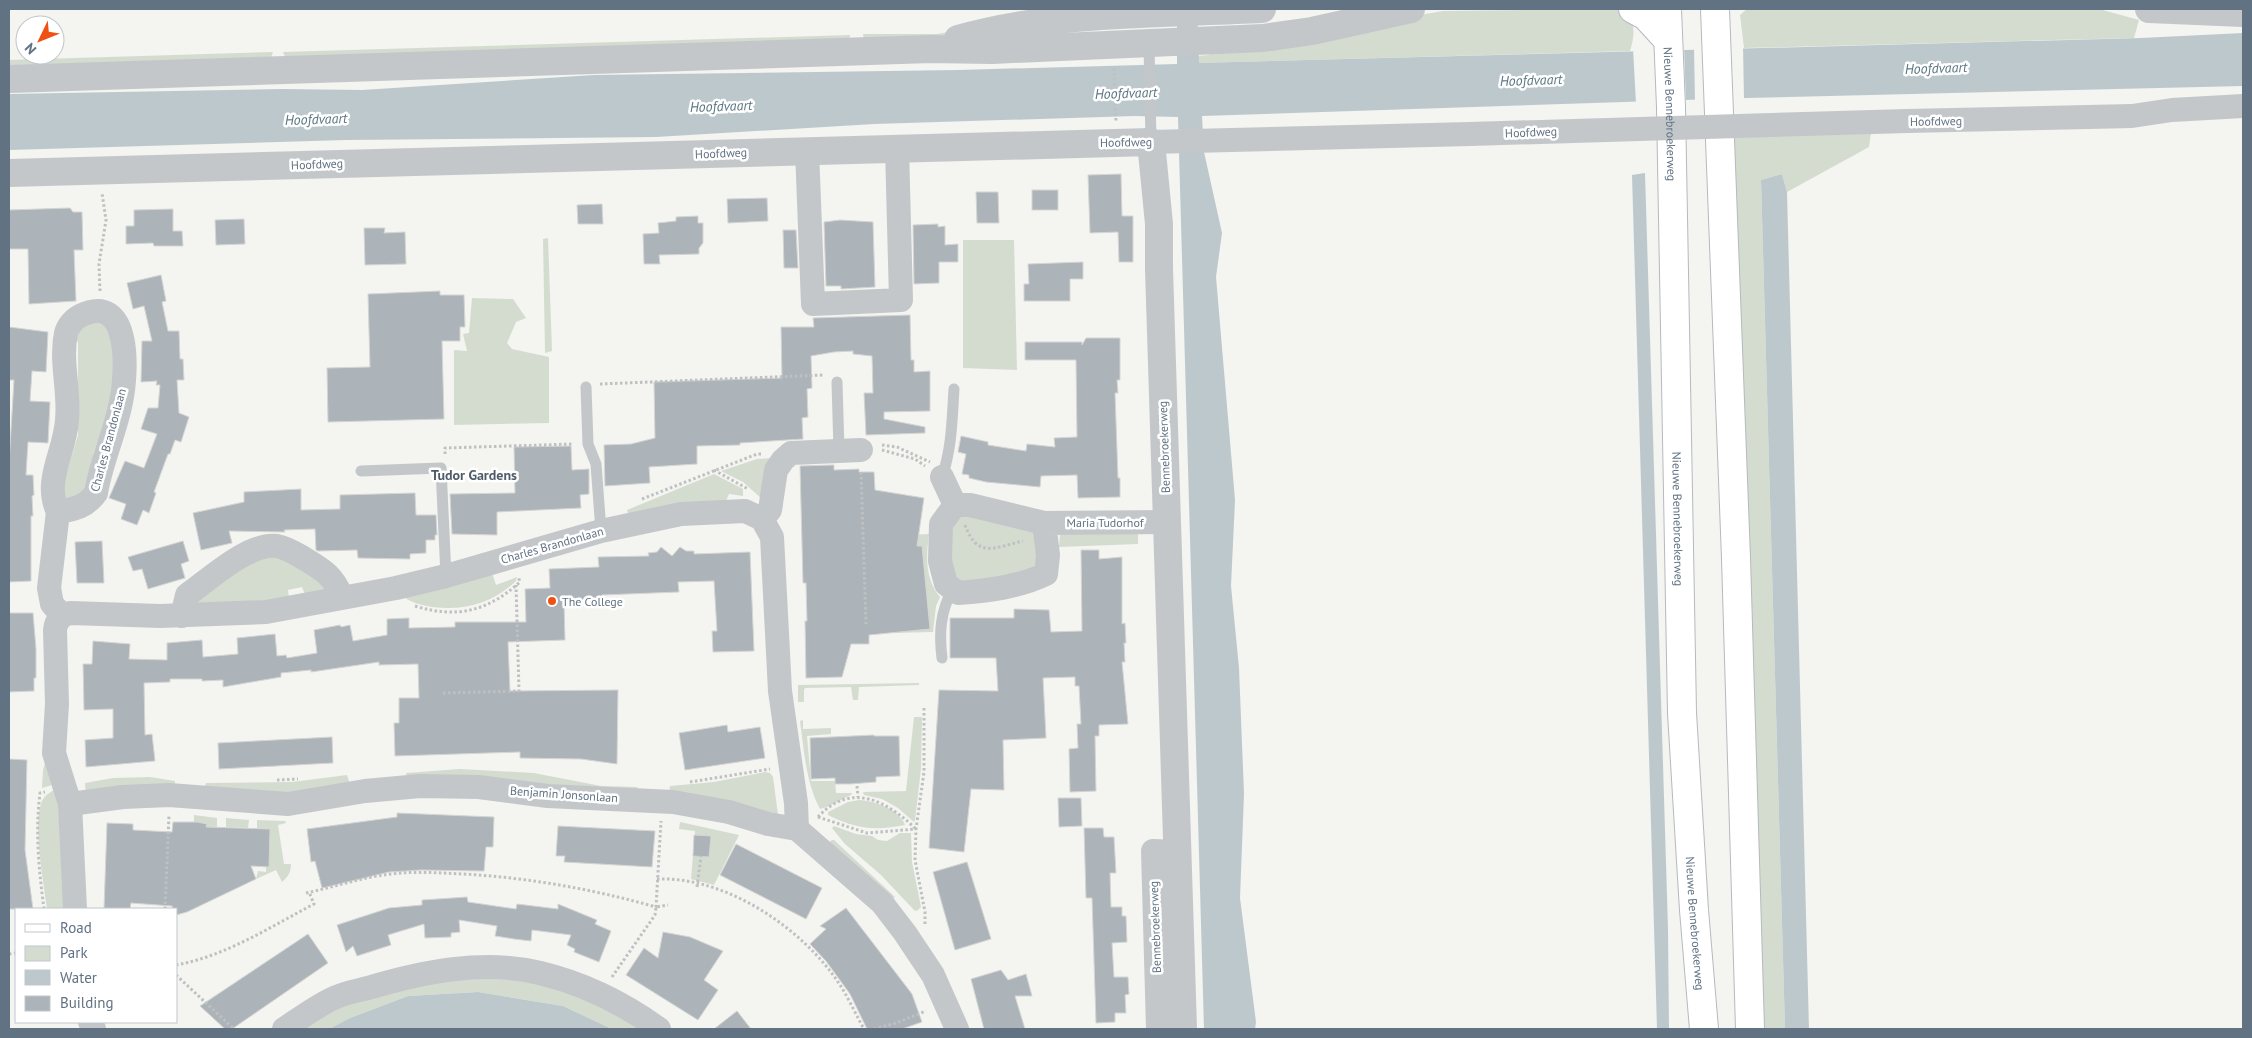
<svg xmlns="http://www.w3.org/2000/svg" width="2252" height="1038" font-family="'PT Sans',sans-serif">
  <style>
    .green { fill: #d4dcd0 }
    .water { fill: #bdc8cd }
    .pier { fill: #f4f4f0 }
    .building { fill: #acb4b9; stroke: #d5d5d3 }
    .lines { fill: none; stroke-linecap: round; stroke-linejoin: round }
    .secondary-casing { stroke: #b5babf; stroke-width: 30 }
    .path { stroke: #bfc0c2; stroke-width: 3; stroke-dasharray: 2.5 2.5; stroke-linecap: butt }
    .service { stroke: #c3c7ca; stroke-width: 11 }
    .minor { stroke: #c3c7ca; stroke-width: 24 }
    .tertiary { stroke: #c3c7ca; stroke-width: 28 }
    .secondary { stroke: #fff; stroke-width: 28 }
    .minor-bridge { stroke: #c3c7ca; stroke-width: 24 }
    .poi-dot { fill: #ef5115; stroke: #fff; stroke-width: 2 }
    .labels { text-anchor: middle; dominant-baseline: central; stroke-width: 5; stroke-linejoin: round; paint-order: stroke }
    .street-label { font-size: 12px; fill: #617283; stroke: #fff }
    .poi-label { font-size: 12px; fill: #617283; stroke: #fff; text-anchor: start }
    .water-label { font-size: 14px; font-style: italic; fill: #5c7681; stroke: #fff }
    .neighbourhood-label { font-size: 14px; font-weight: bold; fill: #4f5c68; stroke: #fff }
  </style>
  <rect width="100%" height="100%" fill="#f4f4f0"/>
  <!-- green -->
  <g class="green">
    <path d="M1624 9C1636 22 1635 35 1630 51L1198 63V56L1209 55V51L1443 11Z"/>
    <path d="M1747 9H2099L2139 20 2134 38 1744 48 1740 15Z"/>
    <path d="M955 31 967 32 924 39 865 45 863 34H937Z"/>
    <path d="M850 35 849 44 285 57 283 52Z"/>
    <path d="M273 52 270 60 9 68V60Z"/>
    <path d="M1871 133 1869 147 1787 192 1782 174 1761 180 1785 1029H1756L1730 137Z"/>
    <path d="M548 238 552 351 545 353 543 239Z"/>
    <path d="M963 240H1014L1017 370 963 368Z"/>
    <path d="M472 298 513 299 526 318 516 322 507 343 512 349 549 357V423L454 425V350L467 351 463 334 469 333Z"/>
    <path d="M89 323H102L112 333 114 385 106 418 93 454 96 456 84 494 65 499 62 477 66 475 78 435V342L75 339 78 332Z"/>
    <path d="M772 458 762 499 743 482 721 471 757 459Z"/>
    <path d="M714 474 743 489V496L729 494 725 503 629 516 627 510Z"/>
    <path d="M965 514 1031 526C1041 539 1040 553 1034 567L1013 575 956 583 952 575 951 521Z"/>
    <path d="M1138 529V544L1059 547 1060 533Z"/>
    <path d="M929 534C926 557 925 579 940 597L936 606 933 632 891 633 929 616 922 546 909 547 866 537Z"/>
    <path d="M268 552 296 561 330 591 305 595 302 587 288 590 289 598 248 603 194 607V599Z"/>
    <path d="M492 573 496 585 517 577 516 581C492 604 464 611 432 607 422 605 411 603 403 596Z"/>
    <path d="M919 683V685L859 687 858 700H853L851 687 805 688 804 690V702H798V685Z"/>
    <path d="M914 717H922L921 769 915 820 914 822 898 808 882 799 864 795 863 792 906 791Z"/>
    <path d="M803 720V729L831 728V734L807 736 811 781H835L836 793H852L851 795C841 799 830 807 820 809 806 783 804 750 800 721Z"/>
    <path d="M47 757 52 785 42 788 43 770Z"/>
    <path d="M460 769 534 773 601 786 637 787 638 789 407 778 406 773Z"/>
    <path d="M765 772 770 773 773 777 778 815 669 793 670 786 714 782Z"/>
    <path d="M347 775 351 788 312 793 203 791 206 783 292 782Z"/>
    <path d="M150 777 175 781V787L86 795 85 783 113 778Z"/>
    <path d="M54 790 63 824 68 909H47C44 884 33 826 41 804 43 797 47 794 54 790Z"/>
    <path d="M859 800C875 801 899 809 905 825 875 831 856 829 828 815V812L848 802Z"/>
    <path d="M194 815 217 818V827H206V823H194Z"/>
    <path d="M226 818 249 820 248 828 226 827Z"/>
    <path d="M257 820 285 821 286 823 278 825 284 864H291C291 872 288 877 282 882L276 870 256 879 258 871 266 872V867H269L270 829 257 828Z"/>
    <path d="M680 822 739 835 714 885 691 879 695 831 679 829Z"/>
    <path d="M834 826 856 834 872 836 878 840 887 841 900 833H911L912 862 921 907 917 911 914 910 881 875 845 844 832 828Z"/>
    <path d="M832 840H834L895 897 890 901 828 843Z"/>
    <path d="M507 974 567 989 641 1029H612L563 1006 478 992 408 996 350 1018 329 1029H293L361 994 435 975Z"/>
  </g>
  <!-- water -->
  <g class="water">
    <path d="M1177 9H1197L1199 63 2141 38 2243 33V86L1746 98 1202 116 1204 152 1222 233 1216 277 1235 500 1231 586 1239 668 1244 794 1240 898 1256 1022 1255 1029H1204L1178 117 1134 116 874 124 656 137 345 140 9 150V94L282 89 362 90 594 75 958 70 1177 64Z"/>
    <path d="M1645 173 1668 929 1669 1029H1657L1632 175Z"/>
    <path d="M1782 174 1787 192 1809 1029H1785L1761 180Z"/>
    <path d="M478 992 563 1006 612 1029H329L350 1018 408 996Z"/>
  </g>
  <!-- pier -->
  <g class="pier">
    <path d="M1743 45 1744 100 1695 102 1694 47Z"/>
    <path d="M1684 47 1686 102 1636 104 1633 48Z"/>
  </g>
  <!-- building -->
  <g class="building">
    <path d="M1121 174 1122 216H1133V262H1119L1118 232 1090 233 1088 175Z"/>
    <rect x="1032" y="190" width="26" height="20"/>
    <path d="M976 192H998L999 223H977Z"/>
    <path d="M767 198 768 221 728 223 727 199Z"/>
    <path d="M602 204 603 224H578L577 205Z"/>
    <path d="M70 208 73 212H82L83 250H74L76 301 29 304 28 249H9V210Z"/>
    <path d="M173 209V231H182L183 246H154L153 243 126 244V226H134V210Z"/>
    <path d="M698 216V223H703V243L699 248V254L659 255 660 264H644L643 234 659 233 658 223 676 221V217Z"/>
    <path d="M244 219 245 244 216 245 215 220Z"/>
    <path d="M840 220 873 222 875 287 841 289V286H826L824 222Z"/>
    <path d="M938 224V227L945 226V245L958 244V262H939V283L914 284 913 225Z"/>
    <path d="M364 228H385L384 233 405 232 406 264 365 265Z"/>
    <path d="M783 230H796L798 268H784Z"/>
    <path d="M1083 262V279H1070V301H1024V284H1029L1028 264Z"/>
    <path d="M161 275 166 301 162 302 168 331H179L180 359H183L184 380H177L179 413 189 417 181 442 175 440 170 454H168L154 492 156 493 149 513 143 510 137 525 121 519 126 504 109 498 125 461 144 468 157 434 141 429 148 408H158L160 385H156L157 381 141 382 142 341H152L144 306 133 309 127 283Z"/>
    <path d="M440 291V295H464L465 327H460V341H442L444 419 328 422 327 368 370 367 368 294Z"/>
    <path d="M910 315 911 360H914V372L930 371V411L884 412V419L925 427V433L866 435 864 393H873L872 356 853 354V351L834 352 811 356 812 388 807 389 808 417 802 418 803 439 740 443V445L697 446V464L649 467 650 483 605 486 604 445 631 444 655 438 654 382 782 378 781 327H814L813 318Z"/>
    <path d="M9 327 48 332 46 372 32 371 30 401 50 402 48 443 28 442 26 475H33L34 495 32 496 33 516H31V581L9 582V463L14 380H9Z"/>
    <path d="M1086 338H1120V380H1117L1118 393H1115L1118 478H1120V497L1078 498 1077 475 1041 476 1040 487 986 482 969 478V475L962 474 966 454 958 452 961 436 988 442V445L1026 451 1027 444 1055 447 1054 438 1077 437 1076 360H1025V342H1082V345Z"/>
    <path d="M571 446 572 470 589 469V494L580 495 581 508 497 512V535L452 534 450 494 515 493 514 447Z"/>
    <path d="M834 465V470L859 469V472H874L875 490 924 498 917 546H922L930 629 869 635V644H851L842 677 806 678 805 621H807L806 583H803L800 466Z"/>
    <path d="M301 489V510L340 509V495L415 493 416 515H436L437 535H435V540H426V553L410 554V559L358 558 357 550 318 551 316 550 315 529 284 530 285 532 229 531 232 543 201 550 193 513 244 502V492Z"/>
    <path d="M102 541 104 583H77L75 542Z"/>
    <path d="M183 541 189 561 181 564 185 578 148 589 142 569 133 571 128 557Z"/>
    <path d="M661 547 672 556 680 547 686 551H694V554L750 552 754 651 713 652 712 631H717L714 581 678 582 679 592 602 595V600L564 601 565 640 508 642 510 691 618 690 617 764 581 759 520 758V752L395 756 394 723H399V698H419L418 664 379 665V662L311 672V670L281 673V677L223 687V680L202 681V679H170V682L144 683 145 735 152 734 155 761 86 767 85 740 113 738V709L84 710 83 664H92L93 641 130 644 129 659 167 660V643L202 640 203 657 238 654 237 638 275 634 277 656 286 655 287 658 317 653 314 630 340 625 341 627 350 625 353 641 387 635V619L409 618V628L455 627V622H526L525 589 550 588 549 569 599 567 598 557 649 556 648 553 657 552Z"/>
    <path d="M1081 550H1099V559L1122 557V624L1125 623 1126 643H1124L1125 662H1122L1128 724 1099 725V736H1095L1096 791 1070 792 1069 749 1078 748 1077 724H1081L1079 686H1075V677L1043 678 1046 738 1003 740 1004 790 971 789 964 852 929 848 939 690 998 691 996 658H950V618H1014V609L1049 610 1051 632 1082 631Z"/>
    <path d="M9 613H33L36 649V678H34V691L9 692Z"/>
    <path d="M727 725 728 732 760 727 765 758 685 770 679 733Z"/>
    <path d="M874 735V736H899L900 776 876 777V782L850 784H835V778L811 779 810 738Z"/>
    <path d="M332 737 333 763 219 769 218 743Z"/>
    <path d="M9 759 27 760 25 850 33 909H9Z"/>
    <path d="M1058 798H1081L1082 826 1059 827Z"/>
    <path d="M397 813 494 817 493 847H486L484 871 421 870 389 872 322 888 315 861 311 862 307 829 397 817Z"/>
    <path d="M173 822H197L207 824 206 827 270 829 269 867 251 866 256 879 187 912 176 915V909H173L172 906 131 903 130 909H104L107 823 133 824V830L172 832Z"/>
    <path d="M558 826 655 831 652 867 564 862 565 856H556Z"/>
    <path d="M1084 828H1103L1104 837H1114L1116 873H1110L1111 907H1122V916H1126L1127 942 1112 943 1114 977H1128L1129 994 1125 995 1126 1013H1115V1022L1096 1023 1092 898H1086Z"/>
    <path d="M694 835 711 836 709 857 693 856Z"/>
    <path d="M736 844 822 888 806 919 720 875Z"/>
    <path d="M967 862 991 939 955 950 933 872Z"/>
    <path d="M467 897 468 902 516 909 517 904 558 909V904L597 920 595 924 611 931 599 962 574 952 575 949 567 945 571 935 532 930 531 941 514 939 495 936 497 926 459 920 460 932 451 933V937L425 938 424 924 388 935 391 945 357 956 353 946 346 952 337 925 389 908 422 905V900Z"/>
    <path d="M846 908 912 994 922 1022 902 1029H867L850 994 826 961 810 944 826 929 820 926Z"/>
    <path d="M663 932 690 937 723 951 704 980 718 990 698 1020 626 975 644 948 658 958Z"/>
    <path d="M308 934 328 963 232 1029H225L200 1006Z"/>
    <path d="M1001 970 1008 980 1026 974 1032 996H1015L1025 1029H984L971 979Z"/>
    <path d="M737 1011 751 1029H714Z"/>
  </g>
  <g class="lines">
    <!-- secondary casing -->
    <g class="secondary-casing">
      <g id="secondary">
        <path d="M1633 9 1646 16 1668 40"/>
        <path id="s1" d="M1667 9 1671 107 1682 713 1694 910 1704 1029"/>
        <path d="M1715 9 1736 558 1750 1029"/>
      </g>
    </g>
    <!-- path -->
    <g class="path">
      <path d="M1114 68 1116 122"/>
      <path d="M100 291 99 264 106 220 102 193"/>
      <path d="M600 384 823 375"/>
      <path d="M882 445 897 447 930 462"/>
      <path d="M882 450 915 459 925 466"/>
      <path d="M445 454V448L573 444"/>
      <path d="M714 470 748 489"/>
      <path d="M861 472 866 624"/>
      <path d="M642 499 757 454H762"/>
      <path d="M965 525C978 560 995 547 1023 541"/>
      <path d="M415 606C457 619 488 611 520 582L518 576"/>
      <path d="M443 693 519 691 516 585"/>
      <path d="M924 708V772L916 829 915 860 925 912V924"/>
      <path d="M277 780 298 779"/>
      <path d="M690 782 770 769"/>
      <path d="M857 786 858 797"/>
      <path d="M818 817C851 781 887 801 916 829"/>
      <path d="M818 817 867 833 916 829"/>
      <path d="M657 879C726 876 804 929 840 985 849 999 856 1015 864 1029"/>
      <path d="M697 887 701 856"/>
      <path d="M306 893C334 887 363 877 391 874 416 871 440 873 464 874 530 878 592 889 656 907L661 821"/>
      <path d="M44 909C39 871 35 832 40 793L45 792"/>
      <path d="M165 909 169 815"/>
      <path d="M9 954 16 953"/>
      <path d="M176 965C226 956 270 927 314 904L309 892"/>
      <path d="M176 975 234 1029"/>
      <path d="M612 977 655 915 656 907 668 905"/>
      <path d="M874 1029 896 1023 926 1011"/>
    </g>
    <!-- service -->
    <g class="service">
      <path d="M1149 44 1151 142"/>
      <path d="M837 382 839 451"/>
      <path d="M586 387 588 444 596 464 601 531"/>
      <path d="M361 471 441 468 446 576"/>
      <path d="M942 477C952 448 952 419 954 389"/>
      <path d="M942 658C939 634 940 611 953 589"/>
    </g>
    <!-- minor -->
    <g class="minor">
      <path d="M1907 121 2132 116 2172 110 2243 106"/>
      <path d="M1151 142 1470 134"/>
      <path d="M807 150 813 304 901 300 897 148"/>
      <path d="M942 477 955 505"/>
      <path d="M58 512C43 480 65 453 67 420 70 392 60 361 66 333 68 326 74 319 80 316 132 290 127 374 121 402 115 433 101 462 96 493 86 507 75 509 58 512L49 588 52 604 62 615"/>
      <path d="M762 519 770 510 776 470 783 460 791 453 861 450"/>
      <path d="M1044 523 1048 555 1046 574C1019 587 988 591 958 593L946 584 940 561 941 524 955 505H970L1044 523 1167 522"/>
      <path d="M182 616 187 595C209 580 249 542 277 546 288 548 296 554 305 559 325 571 333 576 342 597"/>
      <path d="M70 804 123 797 169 795 288 804 365 791 420 786 479 787 548 796 673 802 729 812 768 824 797 829 882 903 905 933 933 975 957 1029"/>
      <path d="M75 909 70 804 54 753 57 704 55 630C56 621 61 614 71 613L160 616 266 612 396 588 446 576 601 531 681 514 745 511 762 519 772 537 780 691 796 803 797 829"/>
      <path d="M90 1022 94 1029"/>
      <path d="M284 1029C299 1019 315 1007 332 999 343 993 356 991 368 988 422 972 483 959 540 973 582 983 623 1003 659 1029"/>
      <path d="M1158 1029 1153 851 1179 852"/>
    </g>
    <!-- tertiary -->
    <g class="tertiary">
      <path d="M2149 9 2243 13"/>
      <path d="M958 39C1058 11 1160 14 1262 9"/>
      <path d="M9 79 931 49 992 50 1263 38 1312 31 1411 9"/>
      <path d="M9 173 1151 142 1159 224V269L1183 1029"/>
    </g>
    <!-- secondary -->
    <use href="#secondary" class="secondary"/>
    <!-- minor-bridge -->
    <path class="minor-bridge" d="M1470 134 1907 121"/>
  </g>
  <!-- markers -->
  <circle class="poi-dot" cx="552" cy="601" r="5"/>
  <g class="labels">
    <!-- street labels -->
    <g class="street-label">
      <text stroke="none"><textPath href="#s1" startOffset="105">Nieuwe Bennebroekerweg</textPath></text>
      <text transform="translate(1936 121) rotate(-1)">Hoofdweg</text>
      <text transform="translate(1531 132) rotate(-2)">Hoofdweg</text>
      <text transform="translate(1126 142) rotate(-1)">Hoofdweg</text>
      <text transform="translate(721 153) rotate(-2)">Hoofdweg</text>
      <text transform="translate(317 164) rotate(-2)">Hoofdweg</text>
      <text transform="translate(108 440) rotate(-75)">Charles Brandonlaan</text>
      <text transform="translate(1164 447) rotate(-92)">Bennebroekerweg</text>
      <text stroke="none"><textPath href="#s1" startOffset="510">Nieuwe Bennebroekerweg</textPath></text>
      <text x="1105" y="522">Maria Tudorhof</text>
      <text transform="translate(552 545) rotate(-16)">Charles Brandonlaan</text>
      <text transform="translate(564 794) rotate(4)">Benjamin Jonsonlaan</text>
      <text stroke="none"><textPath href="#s1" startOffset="915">Nieuwe Bennebroekerweg</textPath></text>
      <text transform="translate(1155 927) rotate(-92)">Bennebroekerweg</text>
    </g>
    <!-- poi labels -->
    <g class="poi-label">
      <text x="562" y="601">The College</text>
    </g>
    <!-- water labels -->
    <g class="water-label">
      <text transform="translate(1936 68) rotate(-2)">Hoofdvaart</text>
      <text transform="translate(1531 80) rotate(-2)">Hoofdvaart</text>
      <text transform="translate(1126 93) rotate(-2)">Hoofdvaart</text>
      <text transform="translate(721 106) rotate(-2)">Hoofdvaart</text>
      <text transform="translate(316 119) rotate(-2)">Hoofdvaart</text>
    </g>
    <!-- neighbourhood labels -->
    <g class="neighbourhood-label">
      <text x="474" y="475">Tudor Gardens</text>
    </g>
  </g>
  <!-- border -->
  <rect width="2252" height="1038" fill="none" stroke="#617283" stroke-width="20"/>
  <!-- legend -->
  <rect x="15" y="908" width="162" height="115" fill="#ffffff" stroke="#c0c7cd"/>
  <rect x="25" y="924" width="25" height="8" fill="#ffffff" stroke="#c0c7cd"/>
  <text x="60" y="933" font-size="15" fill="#617283">Road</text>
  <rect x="25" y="946" width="25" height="15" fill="#d4dcd0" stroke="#c0c7cd"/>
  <text x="60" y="958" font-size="15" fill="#617283">Park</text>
  <rect x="25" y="970" width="25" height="15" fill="#bdc8cd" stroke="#c0c7cd"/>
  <text x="60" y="983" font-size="15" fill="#617283">Water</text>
  <rect x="25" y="996" width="25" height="15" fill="#acb4b9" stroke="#c0c7cd"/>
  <text x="60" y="1008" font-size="15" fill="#617283">Building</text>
  <!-- north arrow -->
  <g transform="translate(40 40) rotate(227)"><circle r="24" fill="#ffffff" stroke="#c0c7cd"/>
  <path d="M0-4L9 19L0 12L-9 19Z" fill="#ef5115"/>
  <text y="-8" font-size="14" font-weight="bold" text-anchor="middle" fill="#617283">N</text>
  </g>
</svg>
